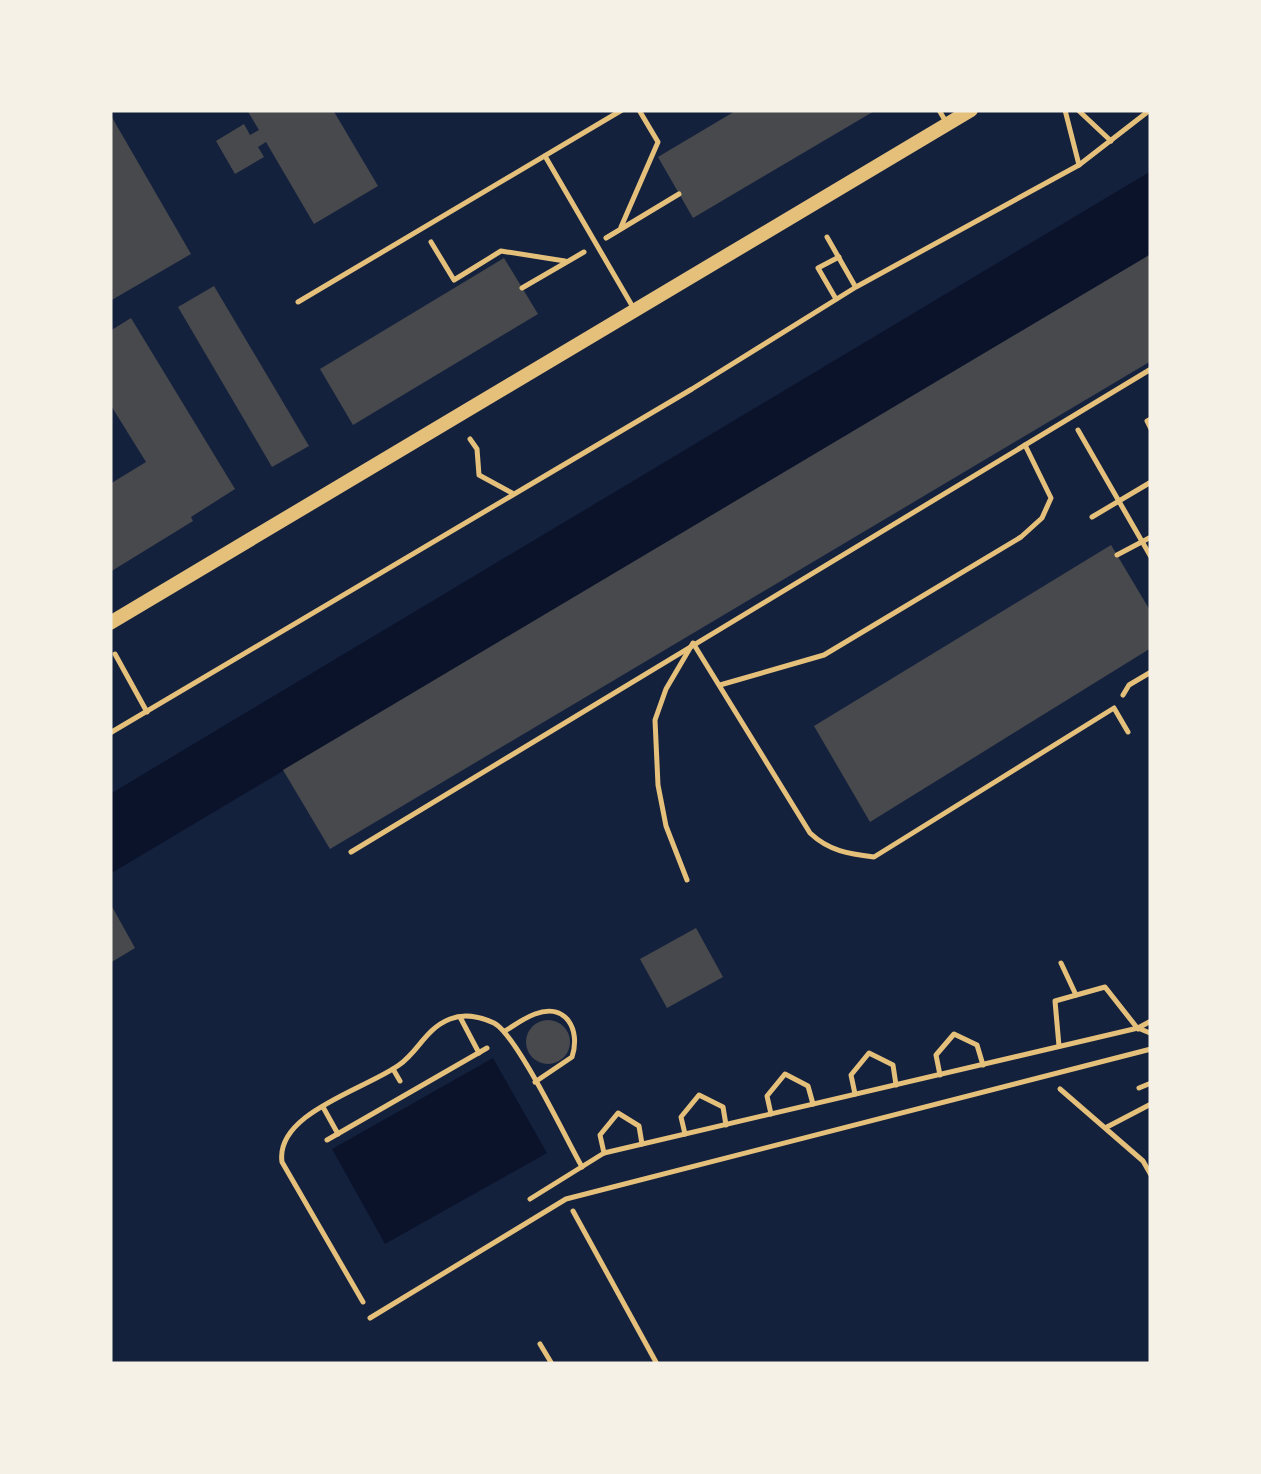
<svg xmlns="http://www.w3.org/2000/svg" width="1261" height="1474" font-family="Raleway,sans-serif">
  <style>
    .water { fill: #0b132b }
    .building { fill: #48494c }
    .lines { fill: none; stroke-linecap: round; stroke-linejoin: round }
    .path { stroke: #e5c07b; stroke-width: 5 }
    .service { stroke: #e5c07b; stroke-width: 5 }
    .tertiary { stroke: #e5c07b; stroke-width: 14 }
  </style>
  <rect width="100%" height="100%" fill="#14213d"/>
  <!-- water -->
  <g class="water">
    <path d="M1151 171V254L110 874V794Z"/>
    <path d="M493 1058 547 1153 385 1244 332 1149Z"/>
  </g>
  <!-- building -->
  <g class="building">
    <path d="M247 110H333L378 186 314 224 266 142 258 147 264 157 235 174 216 141 244 124 250 135 259 130Z"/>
    <path d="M737 110H876L693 218 658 157Z"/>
    <path d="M110 114 191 254 110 301Z"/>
    <path d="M1151 254V361L330 849 283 770Z"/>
    <path d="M504 258 538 314 353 425 320 369Z"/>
    <path d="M214 286 309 446 272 467 178 307Z"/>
    <path d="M131 318 235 489 191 517 193 521 110 572V484L146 462 110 404V331Z"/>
    <path d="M1111 545 1151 612V648L870 822 814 726Z"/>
    <path d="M110 903 135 948 110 963Z"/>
    <path d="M696 928 723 977 667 1008 640 959Z"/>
    <circle cx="548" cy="1042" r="22"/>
  </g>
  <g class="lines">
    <!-- path -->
    <g class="path">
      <path d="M1065 110 1079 165"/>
      <path d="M1078 110 1111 141"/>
      <path d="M621 227 658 142 639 110"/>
      <path d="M827 237 855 286"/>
      <path d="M606 238 679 194"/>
      <path d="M431 242 454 280 501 251 565 261"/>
      <path d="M522 288 584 252"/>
      <path d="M836 299 818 268 839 257"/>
      <path d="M1151 419 1147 421 1151 429"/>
      <path d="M1078 430 1151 557"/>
      <path d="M470 439 477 449 479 475 512 493"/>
      <path d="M1092 517 1151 482"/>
      <path d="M1117 555 1151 537"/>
      <path d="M115 654 147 712"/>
      <path d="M1123 695 1129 685 1151 672"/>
      <path d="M110 733 692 389 856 287 1079 165 1150 110"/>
      <path d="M1061 963 1076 995"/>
      <path d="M460 1017 479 1053"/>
      <path d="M1138 1028 1151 1021"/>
      <path d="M505 1031C515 1025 524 1018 535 1014 566 1002 581 1030 572 1057L535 1082"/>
      <path d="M1059 1046 1055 1001 1105 987 1138 1029"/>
      <path d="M393 1069 400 1081"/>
      <path d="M940 1075 936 1055 954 1034 977 1045 983 1065"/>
      <path d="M1139 1088 1151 1083"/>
      <path d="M1060 1089 1143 1161 1151 1175"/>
      <path d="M855 1094 851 1075 869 1053 893 1065 896 1085"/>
      <path d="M323 1107 338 1134"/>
      <path d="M771 1114 767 1096 785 1074 808 1086 813 1104"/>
      <path d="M1107 1127 1151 1104"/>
      <path d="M685 1134 681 1117 699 1095 723 1107 726 1125"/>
      <path d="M327 1140 487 1048"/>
      <path d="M604 1153 600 1135 618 1113 639 1126 642 1144"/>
      <path d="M530 1199 604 1153 1138 1028 1150 1033"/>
      <path d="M573 1211 657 1364"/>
      <path d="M363 1302 282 1162C275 1113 366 1089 399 1065 419 1051 425 1029 450 1019 465 1013 479 1016 494 1023 517 1035 566 1139 582 1167"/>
      <path d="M540 1344 552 1364"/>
    </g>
    <!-- service -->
    <g class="service">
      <path d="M939 110 946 122"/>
      <path d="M545 156 634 309"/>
      <path d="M298 302 622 110"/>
      <path d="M720 685 824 655 1021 537 1042 518 1051 498 1025 445"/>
      <path d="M351 852 1151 369"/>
      <path d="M687 880 666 826 658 785 655 720 666 689 693 643 810 833C829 851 849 854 874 857L1114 708 1128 732"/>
      <path d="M370 1318 566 1199 1151 1049"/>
    </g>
    <!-- tertiary -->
    <path class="tertiary" d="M110 623 971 110"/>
  </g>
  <!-- border -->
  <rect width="1261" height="1474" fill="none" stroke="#f6f1e7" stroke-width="225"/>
</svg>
